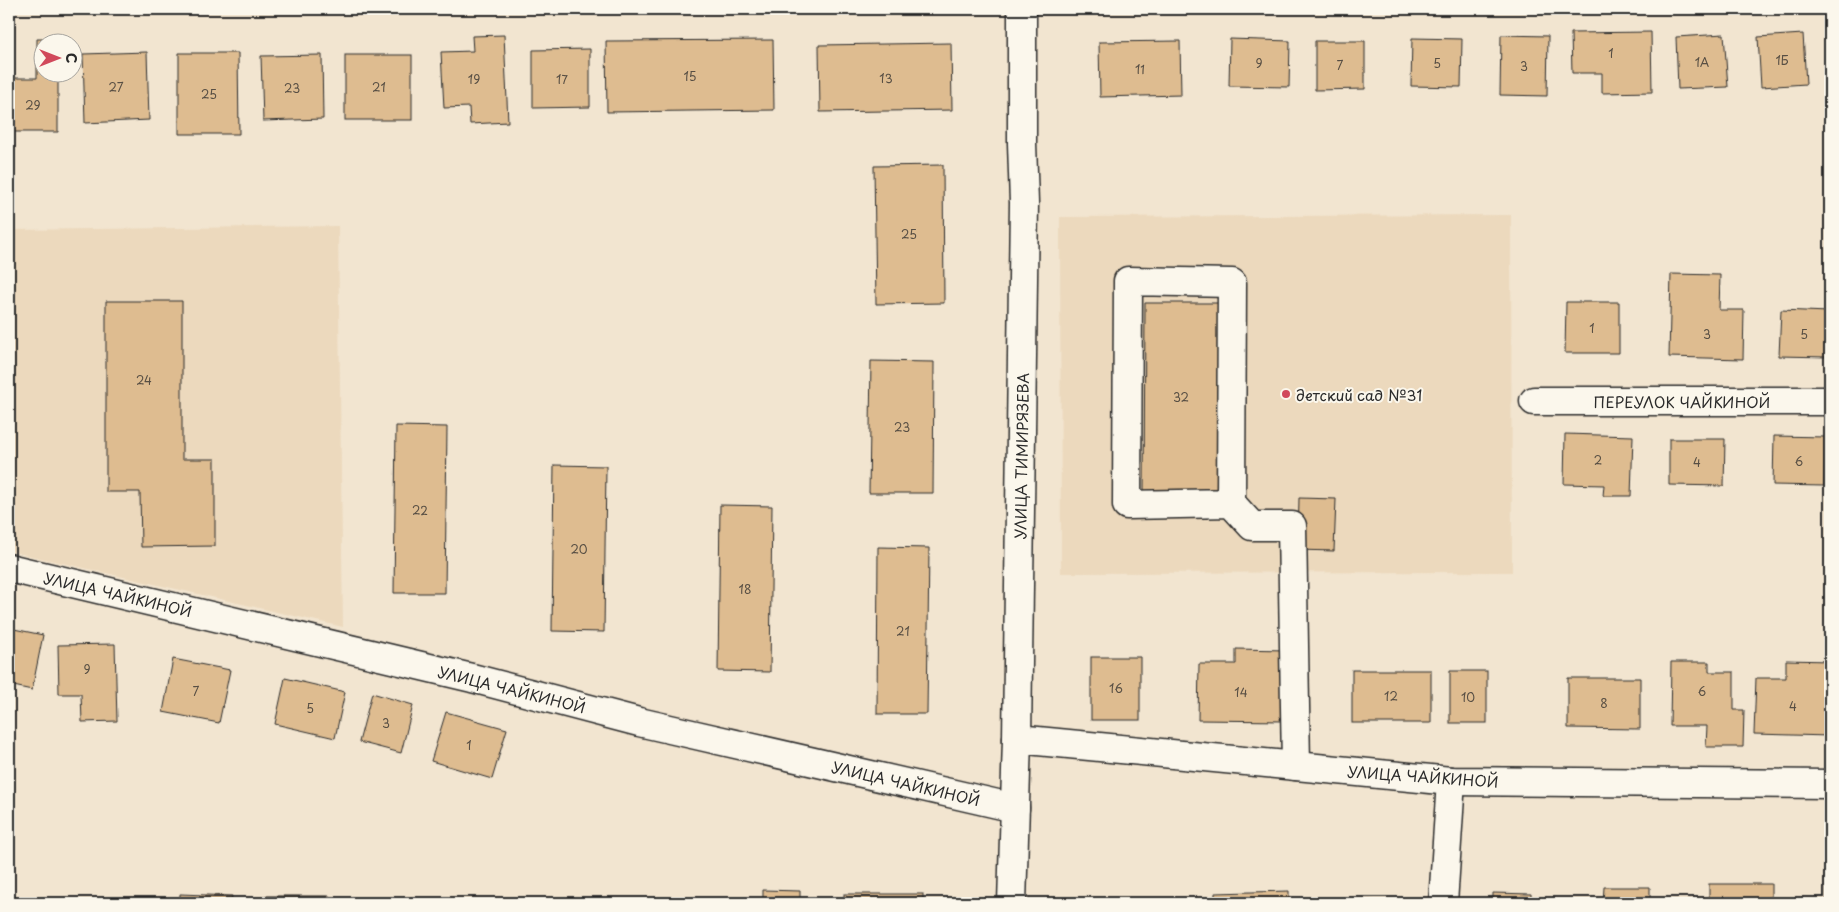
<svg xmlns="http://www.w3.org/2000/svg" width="1839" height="912" font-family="'Playpen Sans',sans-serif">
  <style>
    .built { fill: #ecd9bd }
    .building { fill: #debc90; stroke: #2b2b2b }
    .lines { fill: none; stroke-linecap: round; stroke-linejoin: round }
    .minor-casing { stroke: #2b2b2b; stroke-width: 31 }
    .minor { stroke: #fbf7ec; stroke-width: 28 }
    .poi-dot { fill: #d1495b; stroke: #fbf7ec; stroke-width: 2 }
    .labels { text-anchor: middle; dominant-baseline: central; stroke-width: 4; stroke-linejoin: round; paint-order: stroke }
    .number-label { font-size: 12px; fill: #584f44 }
    .poi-label { font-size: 15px; fill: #2b2b2b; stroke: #fbf7ec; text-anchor: start }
    .street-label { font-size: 15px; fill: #2b2b2b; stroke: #fbf7ec }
  </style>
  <rect width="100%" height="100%" fill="#f2e5d0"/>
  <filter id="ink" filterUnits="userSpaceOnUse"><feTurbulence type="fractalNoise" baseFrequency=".02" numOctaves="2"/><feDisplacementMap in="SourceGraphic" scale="10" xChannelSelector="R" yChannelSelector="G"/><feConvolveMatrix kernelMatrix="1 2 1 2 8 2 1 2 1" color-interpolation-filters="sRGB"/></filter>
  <g filter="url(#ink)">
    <!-- built -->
    <g class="built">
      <path d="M1511 215 1512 572 1061 573 1060 217Z"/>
      <path d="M338 226 343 627 9 551V230Z"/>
    </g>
    <!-- building -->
    <g class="building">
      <path d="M1651 32 1652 92 1602 93V73H1572L1571 33Z"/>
      <path d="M1724 34 1728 87 1678 89 1676 37Z"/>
      <path d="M1803 34 1806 84 1761 87 1758 37Z"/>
      <path d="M504 35 508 122 470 124 469 107 444 108 441 52 473 51 472 36Z"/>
      <path d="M1501 35 1548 36 1547 96 1500 95Z"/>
      <path d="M1412 38 1462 39 1461 87 1411 86Z"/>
      <path d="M37 39H58V42H42V72H58V132H9V78H37Z"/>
      <path d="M1230 39 1290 41 1289 87 1229 86Z"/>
      <path d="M773 40 774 110 607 112 606 41Z"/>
      <path d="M1180 41 1181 95 1100 97 1099 42Z"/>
      <path d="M1315 41H1365V89L1315 90Z"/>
      <path d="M951 43 952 110 820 112 819 45Z"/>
      <path d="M590 49V107L533 108V50Z"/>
      <path d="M147 52 149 120 85 123 83 54Z"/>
      <path d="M179 53H238L239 134H179Z"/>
      <path d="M322 55 323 119 263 121 261 56Z"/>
      <rect x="345" y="55" width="67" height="65"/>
      <path d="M943 165 944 303 876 304 874 166Z"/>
      <path d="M1671 274 1720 275 1719 310H1744L1743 359 1669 357Z"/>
      <path d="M106 301H182V459H215V546L141 547 140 492H106Z"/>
      <path d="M1566 302H1619V353H1565Z"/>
      <path d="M1145 303H1218L1217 492 1144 491Z"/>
      <path d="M1781 310 1828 312 1827 357 1779 356Z"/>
      <path d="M871 361 934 362 933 493H869Z"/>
      <path d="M396 426 447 427 445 593H394Z"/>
      <path d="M1565 434 1633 436 1631 496H1603L1604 485 1564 484Z"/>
      <path d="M1774 436 1825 437 1824 486 1773 485Z"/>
      <path d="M1669 439H1725L1724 486 1669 485Z"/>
      <path d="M554 465 606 466 604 632 552 631Z"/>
      <path d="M1299 498 1336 499 1334 551 1298 550Z"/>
      <path d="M720 505 772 506 770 672 718 671Z"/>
      <path d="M878 547 929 548 927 714H877Z"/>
      <path d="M9 628 43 635 32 690 9 685Z"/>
      <path d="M115 644 117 721 82 722 81 694H59L58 645Z"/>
      <path d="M1236 649 1285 650 1284 721 1198 720 1199 664H1236Z"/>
      <rect x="1091" y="657" width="49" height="63"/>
      <path d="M173 659 230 670 219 723 163 712Z"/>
      <path d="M1786 660 1830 661V736L1754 734 1756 678H1786Z"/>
      <path d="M1671 662H1709V672H1734V710H1744L1743 747H1706L1707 726H1670Z"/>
      <rect x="1352" y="670" width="79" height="53"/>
      <rect x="1450" y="671" width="37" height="52"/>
      <path d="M285 678 345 692 335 738 275 724Z"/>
      <path d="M1568 678H1640V729L1568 728Z"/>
      <path d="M372 693 413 705 401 753 359 742Z"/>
      <path d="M446 712 507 729 492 779 431 761Z"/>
      <path d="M1826 875H1830V903H1827Z"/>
      <rect x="1709" y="884" width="62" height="19"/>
      <path d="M1604 887H1650V903H1603Z"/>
      <path d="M763 890 800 891V903H763Z"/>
      <path d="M1289 891V903H1215V893Z"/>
      <path d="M1493 893 1531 894V903H1493Z"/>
      <path d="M180 894 232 896 231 903H180Z"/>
      <rect x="844" y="894" width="79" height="9"/>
      <rect x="264" y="896" width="65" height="7"/>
      <path d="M663 899 731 900V903H663Z"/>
      <path d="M1329 899 1391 901V903H1329Z"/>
      <path d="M554 900V903H487V901Z"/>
      <path d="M1093 900 1163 901V903H1093Z"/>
      <path d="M385 901 417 903H385Z"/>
      <rect x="84" y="902" width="52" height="1"/>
    </g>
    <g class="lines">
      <!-- minor casing -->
      <g class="minor-casing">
        <g id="minor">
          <path d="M1534 401H1830"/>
          <path d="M1231 503 1232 283 1128 281 1127 505 1231 503 1252 526H1292L1296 766"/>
          <path d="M9 568 472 678 639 722 1015 808"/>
          <path d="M1017 739 1451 781 1830 784"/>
          <path d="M1012 903 1017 739 1024 203 1022 143V9"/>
          <path d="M1443 903 1451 781"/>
        </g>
      </g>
      <!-- minor -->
      <use href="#minor" class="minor"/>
    </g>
  </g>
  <!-- markers -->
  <circle class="poi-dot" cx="1286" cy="394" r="5"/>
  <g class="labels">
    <!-- number labels -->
    <g class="number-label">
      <text x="1611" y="53">1</text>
      <text x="1782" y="60">1Б</text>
      <text x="1702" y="62">1А</text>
      <text x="1259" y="63">9</text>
      <text x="1437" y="63">5</text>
      <text x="1340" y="65">7</text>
      <text x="1524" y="66">3</text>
      <text x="1140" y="69">11</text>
      <text x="690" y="76">15</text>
      <text x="886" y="78">13</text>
      <text x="474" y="79">19</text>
      <text x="562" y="79">17</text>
      <text x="116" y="87">27</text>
      <text x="379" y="87">21</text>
      <text x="292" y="88">23</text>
      <text x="209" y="94">25</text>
      <text x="33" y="105">29</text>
      <text x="909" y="234">25</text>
      <text x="1592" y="328">1</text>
      <text x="1707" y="334">3</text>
      <text x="1804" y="334">5</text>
      <text x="144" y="380">24</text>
      <text x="1181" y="397">32</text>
      <text x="902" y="427">23</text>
      <text x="1598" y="460">2</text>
      <text x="1799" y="461">6</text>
      <text x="1697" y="462">4</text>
      <text x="420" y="510">22</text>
      <text x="579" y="549">20</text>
      <text x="745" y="589">18</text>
      <text x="903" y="631">21</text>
      <text x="87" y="669">9</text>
      <text x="1116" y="688">16</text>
      <text x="196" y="691">7</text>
      <text x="1702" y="691">6</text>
      <text x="1241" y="692">14</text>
      <text x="1391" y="696">12</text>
      <text x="1468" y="697">10</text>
      <text x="1604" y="703">8</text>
      <text x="1793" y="706">4</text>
      <text x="310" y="708">5</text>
      <text x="386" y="723">3</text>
      <text x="469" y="745">1</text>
    </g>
    <!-- poi labels -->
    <g class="poi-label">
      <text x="1296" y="394">детский сад №31</text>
    </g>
    <!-- street labels -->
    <g class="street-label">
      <text x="1682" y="401">ПЕРЕУЛОК ЧАЙКИНОЙ</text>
      <text transform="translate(1021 456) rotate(-89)">УЛИЦА ТИМИРЯЗЕВА</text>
      <text transform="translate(118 594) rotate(13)">УЛИЦА ЧАЙКИНОЙ</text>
      <text transform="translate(512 689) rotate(14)">УЛИЦА ЧАЙКИНОЙ</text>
      <text transform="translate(1423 776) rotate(4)">УЛИЦА ЧАЙКИНОЙ</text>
      <text transform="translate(906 783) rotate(13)">УЛИЦА ЧАЙКИНОЙ</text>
    </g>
  </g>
  <!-- margin -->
  <rect width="1839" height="912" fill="none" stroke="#fbf7ec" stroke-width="30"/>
  <rect x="15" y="15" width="1809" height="882" fill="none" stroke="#2b2b2b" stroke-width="2" filter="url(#ink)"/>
  <!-- north arrow -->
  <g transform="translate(58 58) rotate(90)"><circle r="24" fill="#fbf7ec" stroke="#a8a59f"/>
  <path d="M0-4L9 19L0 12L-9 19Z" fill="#d1495b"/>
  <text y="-8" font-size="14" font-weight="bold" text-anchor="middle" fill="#2b2b2b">С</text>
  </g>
</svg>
